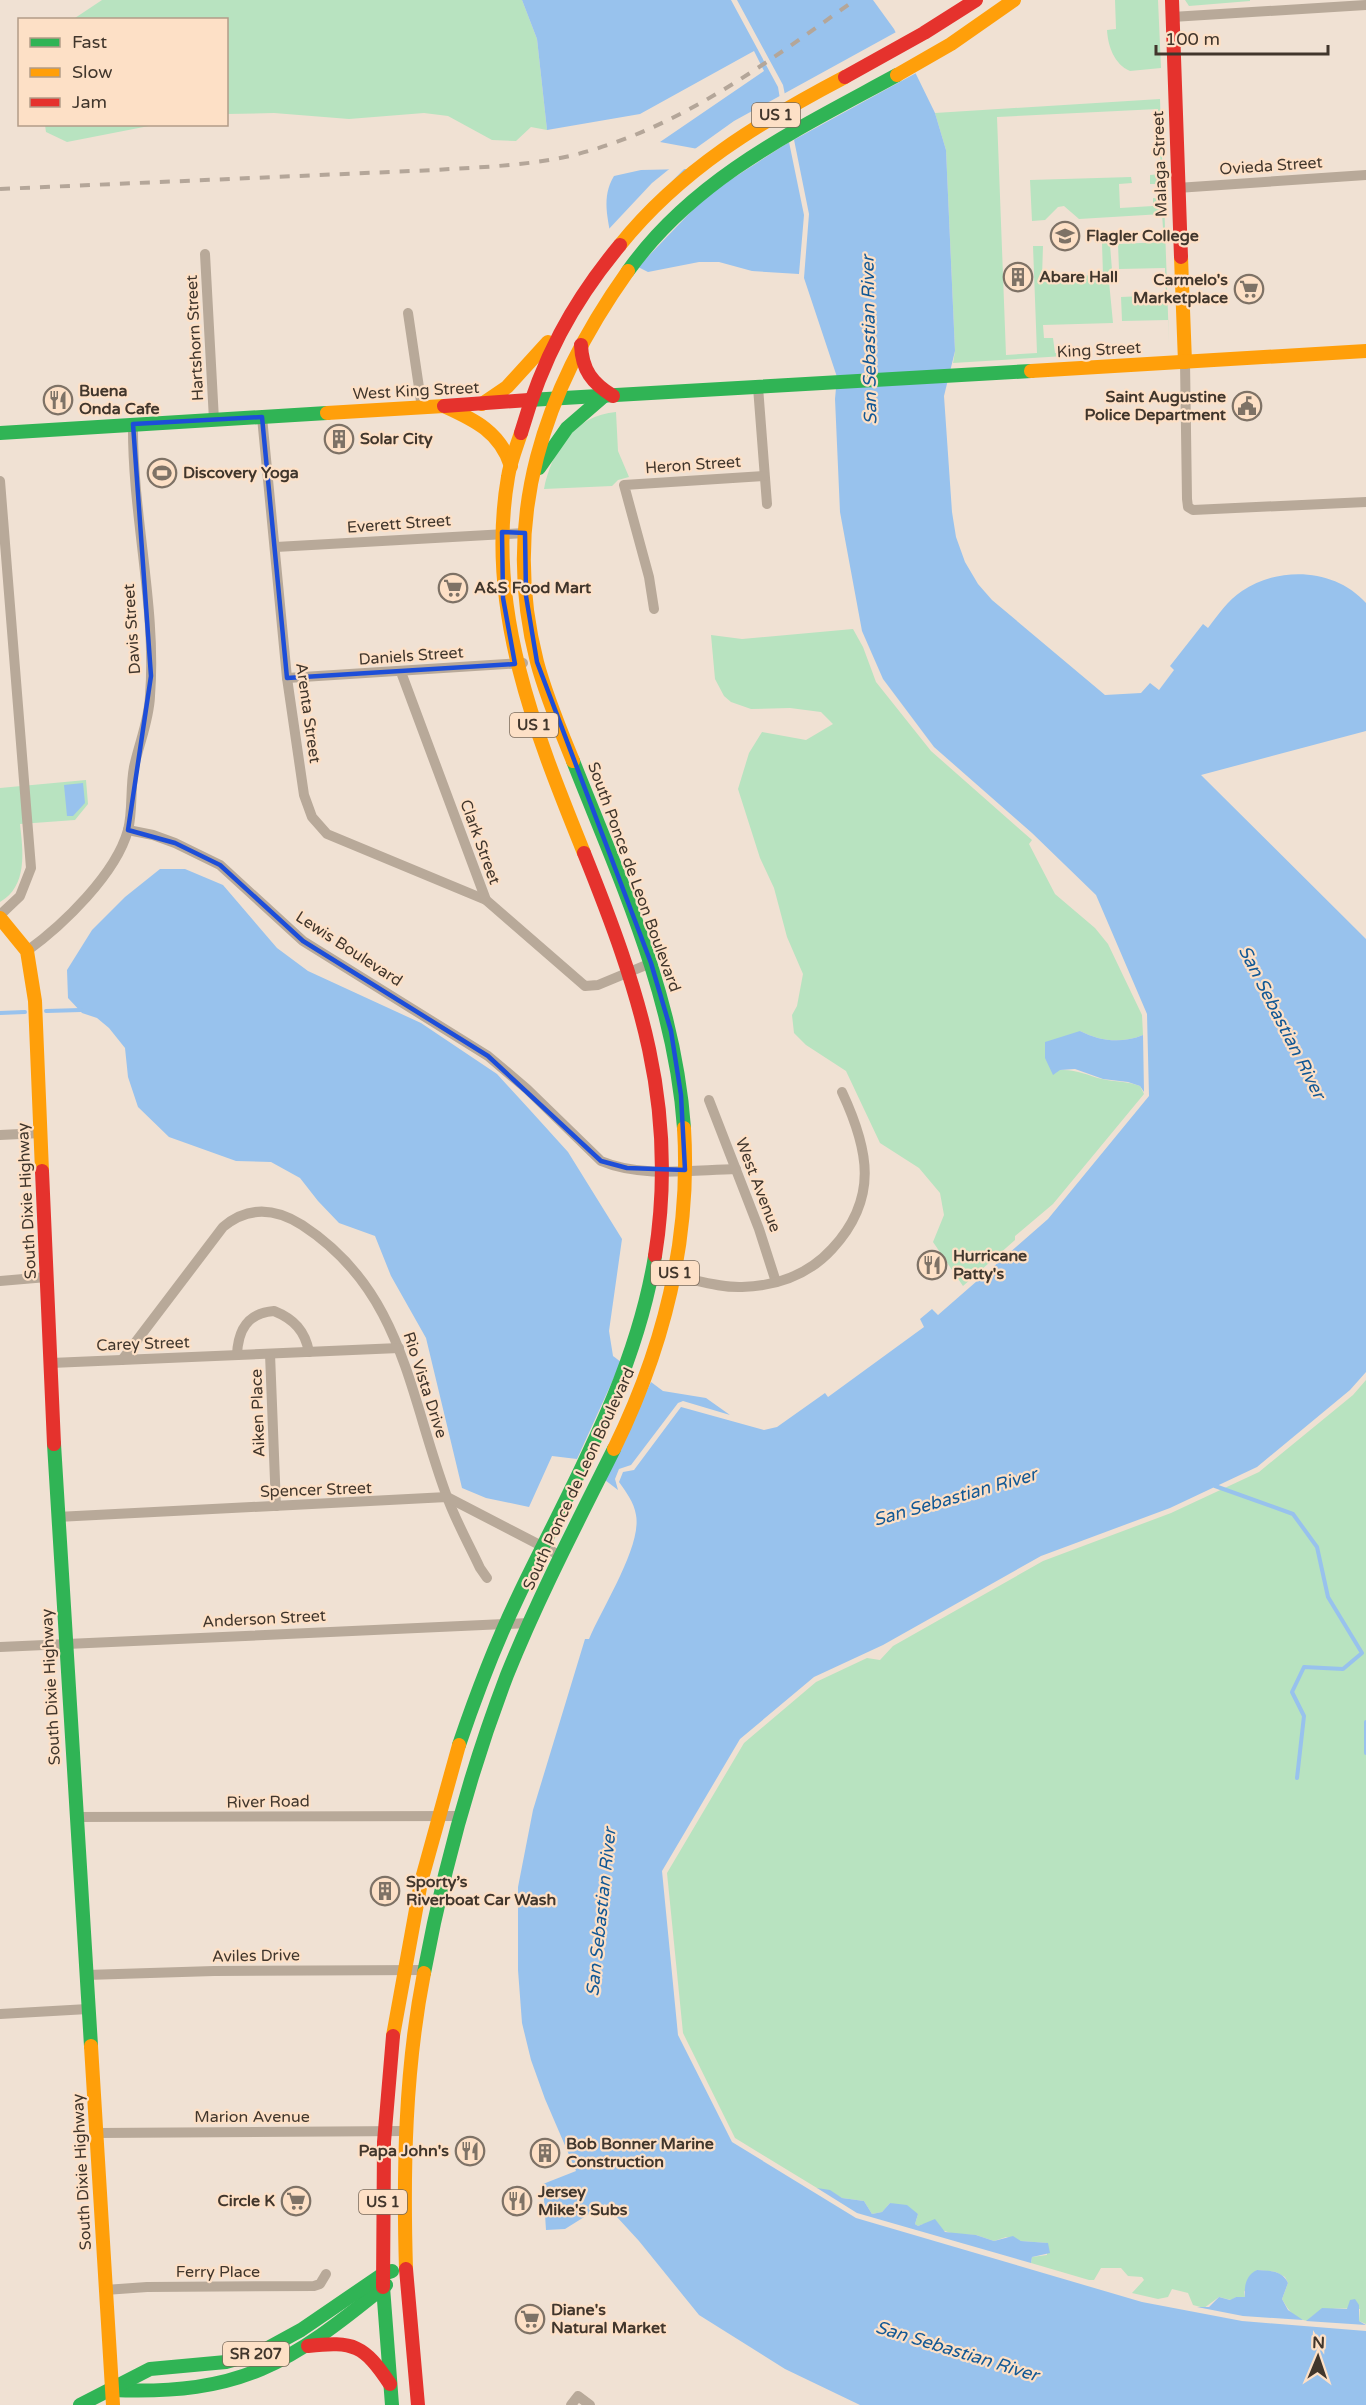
<svg xmlns="http://www.w3.org/2000/svg" width="1366" height="2405" font-family="'Varela Round',sans-serif">
  <style>
    .green { fill: #b8e3c0 }
    .water { fill: #98c2ed }
    .pier { fill: #f0e1d3 }
    .lines { fill: none; stroke-linecap: round; stroke-linejoin: round }
    .stream { stroke: #98c2ed; stroke-width: 4 }
    .street { stroke: #b8a999; stroke-width: 10 }
    .fast { stroke: #30b455; stroke-width: 14 }
    .slow { stroke: #ff9f0a; stroke-width: 14 }
    .jam { stroke: #e5322d; stroke-width: 14 }
    .rail { stroke: #b4a699; stroke-width: 4; stroke-dasharray: 10 10; stroke-linecap: butt }
    .marked { fill: none; stroke: #1d4ed8; stroke-width: 4.5; stroke-linejoin: round }
    .labels { text-anchor: middle; dominant-baseline: central; stroke-width: 4.5; stroke-linejoin: round; paint-order: stroke }
    .shield { fill: #fde0c6; stroke: #79695a; stroke-width: 1.5 }
    .shield-label { font-size: 15px; font-weight: bold; fill: #41362c }
    .street-label { font-size: 16px; fill: #41362c; stroke: #fde0c6 }
    .poi-label { font-size: 16px; font-weight: bold; fill: #41362c; stroke: #fde0c6; text-anchor: start }
    .water-label { font-size: 18px; font-style: italic; fill: #125895; stroke: #fde0c6 }
  </style>
  <rect width="100%" height="100%" fill="#f0e1d3"/>
  <!-- green -->
  <g class="green">
    <path d="M102 0H522L537 39 547 130 531 127 516 141 492 140 448 116 424 113 349 119 274 113 227 114 226 20H72Z"/>
    <path d="M1115 0H1158L1161 68 1130 71C1114 64 1108 46 1107 30L1116 29Z"/>
    <path d="M1185 0H1250V1L1189 6Z"/>
    <path d="M1160 99 1163 184H1150V175L1161 174 1158 109 997 117 1006 355 1037 353 1033 246H1043L1042 277 1103 275 1102 243H1095V231H1107V244L1110 245 1112 270 1108 271 1113 323 1043 325 1044 338H1053L1055 353 1082 350 1081 355 953 363 955 351 946 150 935 113Z"/>
    <path d="M45 125V124L154 125 67 142 46 132Z"/>
    <path d="M1131 177 1132 183 1119 184 1120 208 1153 206V198L1164 199 1169 343 1168 320 1122 321 1121 297 1166 295 1165 268 1119 269 1118 244 1164 242 1162 214 1079 219 1064 206 1058 207 1045 220 1032 221 1030 180Z"/>
    <path d="M616 412 618 451 629 477 618 480 612 486 544 489C551 452 575 415 616 412Z"/>
    <path d="M853 629 863 647 876 682 931 751 1032 840 1029 844 1055 894 1095 928 1108 944 1142 1015 1143 1035C1121 1044 1100 1041 1080 1031L1060 1070C1076 1069 1087 1075 1102 1079 1115 1082 1128 1081 1140 1086L1144 1094 1053 1204 1015 1236V1240L963 1286 933 1242 944 1215 940 1193 919 1168 880 1143 846 1071 806 1045 794 1033 792 1015 797 1006 803 974 787 937 774 888 760 858 738 789 749 753 762 732 806 740 833 724 821 712 790 708 751 709 731 702 724 696 715 679 711 635 742 639Z"/>
    <path d="M86 780 88 804 75 820 20 824C23 851 28 886 0 902V788Z"/>
    <path d="M1366 1380V2324L1359 2321 1360 2309C1343 2309 1319 2305 1308 2321 1294 2319 1289 2311 1282 2299L1288 2283 1285 2277 1276 2272 1257 2270 1244 2292 1245 2297H1236L1231 2300 1219 2297 1204 2308 1193 2305 1188 2293 1172 2289 1168 2297 1158 2299 1132 2293 1144 2280 1142 2277 1128 2276 1121 2268H1101L1094 2280H1089L1031 2263 1032 2257 1047 2255V2243L1021 2241 1006 2237 994 2241 976 2235 954 2234 923 2224 918 2226 915 2224 918 2214 890 2203 882 2212 872 2214 864 2201 842 2198 817 2188 735 2138 683 2033 667 1873 744 1743 816 1682 867 1658 880 1660 893 1646 1043 1561 1171 1513 1259 1472 1353 1395Z"/>
  </g>
  <!-- water -->
  <g class="water">
    <path d="M522 0H731L778 87 781 105 698 149 660 142 764 71 754 51 640 114 547 130 537 39Z"/>
    <path d="M737 0H873L894 29 935 113 946 150 955 351 944 396 952 512 956 537 965 562 978 584 992 600 1105 695 1141 693 1150 683 1159 690 1174 670 1170 666 1203 624 1208 628C1218 615 1228 600 1242 591 1279 566 1335 568 1366 603V731L1201 775 1366 939V1372L1350 1390 1257 1467 1170 1508 1041 1556 883 1645 814 1677 740 1739 662 1871 678 2035 732 2142 856 2218 1142 2302 1242 2321 1366 2331V2405H860L785 2369 699 2315 639 2241 605 2204 565 2229 546 2230 543 2184 576 2171 545 2099 531 2060 522 2023 518 1970V1887L533 1810 585 1639H589C602 1608 642 1546 636 1515 634 1502 626 1492 619 1482L623 1472 634 1470 681 1407 764 1430 777 1427 825 1393 828 1397 924 1327 920 1319 932 1309 938 1315 1048 1219 1149 1096 1147 1014 1096 895 1032 833 934 747 883 679 862 631 840 512 835 399 837 377 804 278 809 214 783 85Z"/>
    <path d="M789 142 804 215 799 274 752 271 719 262H699L648 272 638 267 707 195Z"/>
    <path d="M687 169 612 242C608 219 601 197 614 176L641 170Z"/>
    <path d="M83 783 85 803 73 816H67L64 785Z"/>
    <path d="M160 869H185L223 885 277 948 308 971 421 1023 497 1074 530 1110 568 1152 622 1239 609 1331 613 1356 621 1362 577 1459 552 1456 529 1507 486 1498 462 1488 426 1338 391 1276 375 1236 339 1223 318 1201 300 1178 271 1162 236 1161 169 1137 138 1107 128 1077 125 1048 109 1028 97 1018 82 1013 68 998 67 970 92 930 125 897Z"/>
    <path d="M1080 1031C1100 1041 1121 1044 1143 1035L1144 1092 1140 1086 1128 1082 1103 1079 1075 1069 1060 1070 1053 1075 1045 1058V1042Z"/>
    <path d="M651 1382 663 1391 706 1398 730 1415 683 1401 678 1403 631 1465 619 1469 615 1479 618 1490 605 1480Z"/>
    <path d="M817 2188 830 2190 842 2198 864 2201 872 2214 882 2212 890 2203 907 2205 918 2214 915 2224 918 2226 935 2219 945 2232 976 2235 994 2241 1013 2236 1021 2241 1048 2243 1050 2253 1032 2257 1031 2263 857 2213Z"/>
    <path d="M1257 2270C1270 2271 1282 2270 1288 2283L1282 2299 1288 2310 1303 2320 1243 2316 1197 2307H1209L1219 2297 1230 2300 1236 2297H1245C1244 2286 1246 2275 1257 2270Z"/>
    <path d="M1355 2299 1359 2305V2321L1366 2325 1306 2321 1322 2308 1347 2309 1350 2300Z"/>
  </g>
  <!-- pier -->
  <g class="pier">
    <path d="M898 31 918 72 757 160 717 186 686 214 636 269V264L705 193 749 161 790 139 784 106 741 132 705 159 692 151 734 121Z"/>
    <path d="M673 166H687L610 245 607 231 652 183Z"/>
  </g>
  <g class="lines">
    <!-- stream -->
    <g class="stream">
      <path d="M46 1011 81 1010"/>
      <path d="M0 1013 25 1012"/>
      <path d="M1215 1486 1293 1514 1317 1547 1328 1597 1362 1653 1343 1669 1304 1667 1292 1692 1304 1716 1297 1778"/>
      <path d="M1366 1722V1753"/>
    </g>
    <!-- street -->
    <g class="street">
      <path d="M1172 17 1366 5"/>
      <path d="M1177 188 1366 175"/>
      <path d="M205 254 214 420"/>
      <path d="M408 313 422 408"/>
      <path d="M1185 362 1187 499 1188 507 1193 510 1366 502"/>
      <path d="M758 387 767 504"/>
      <path d="M262 417 287 678 304 795 312 817 327 834 486 900"/>
      <path d="M0 481 31 868 20 896 0 915"/>
      <path d="M276 547 525 533"/>
      <path d="M654 609 649 577 624 485 764 476"/>
      <path d="M401 672 486 900 585 986 598 985 651 963"/>
      <path d="M287 678 523 663"/>
      <path d="M128 830 153 835 175 843 220 865 303 941 488 1056 527 1089 601 1161C641 1178 693 1170 736 1169"/>
      <path d="M27 951C63 925 116 874 128 830 133 811 130 788 134 767 139 743 149 721 150 696 157 608 132 515 133 424"/>
      <path d="M709 1100 759 1229 776 1282"/>
      <path d="M0 1135 41 1133"/>
      <path d="M674 1276C696 1280 720 1288 742 1287 777 1286 809 1274 832 1249 879 1198 869 1150 842 1092"/>
      <path d="M0 1281 47 1277"/>
      <path d="M270 1354 276 1506"/>
      <path d="M237 1355C238 1330 247 1313 274 1311 294 1319 305 1331 309 1352"/>
      <path d="M122 1360 223 1227C248 1206 275 1208 302 1225 402 1290 408 1391 446 1494 455 1520 469 1544 480 1568L487 1578"/>
      <path d="M51 1363 399 1348"/>
      <path d="M57 1517 447 1497 561 1556"/>
      <path d="M0 1647 529 1623"/>
      <path d="M75 1817 460 1816"/>
      <path d="M86 1975 214 1971 426 1970"/>
      <path d="M0 2014 88 2009"/>
      <path d="M97 2133 407 2131"/>
      <path d="M105 2290 147 2287 314 2286 320 2284 326 2274"/>
      <path d="M571 2405 578 2396 590 2405"/>
    </g>
    <!-- fast -->
    <g class="fast">
      <path d="M628 271C695 177 798 129 897 75"/>
      <path d="M529 400 1031 371"/>
      <path d="M0 433 327 413"/>
      <path d="M539 468 567 428 604 396"/>
      <path d="M573 761C620 880 675 998 684 1128"/>
      <path d="M54 1444 91 2046"/>
      <path d="M459 1745C476 1695 495 1645 518 1597 571 1486 635 1379 655 1256"/>
      <path d="M424 1973C443 1871 470 1772 507 1675 538 1598 577 1523 614 1449"/>
      <path d="M383 2287 392 2405"/>
      <path d="M113 2390C242 2395 289 2364 386 2285"/>
      <path d="M80 2405 150 2369 226 2362 259 2353 301 2330 383 2274 392 2271"/>
    </g>
    <!-- slow -->
    <g class="slow">
      <path d="M897 75 951 44 1014 0"/>
      <path d="M620 245C680 170 761 121 845 77"/>
      <path d="M1181 257 1185 362"/>
      <path d="M1031 371 1366 351"/>
      <path d="M482 404 507 387 548 342"/>
      <path d="M444 406C475 420 500 432 511 466"/>
      <path d="M327 413 444 406"/>
      <path d="M521 433C516 448 510 463 508 477 485 609 536 734 584 853"/>
      <path d="M573 761C560 729 546 696 537 662 500 518 544 389 628 271"/>
      <path d="M0 918 27 951 35 1001 42 1171"/>
      <path d="M614 1449C663 1349 691 1240 684 1128"/>
      <path d="M393 2036 421 1882 459 1745"/>
      <path d="M91 2046 113 2405"/>
      <path d="M406 2269C403 2170 405 2070 424 1973"/>
    </g>
    <!-- jam -->
    <g class="jam">
      <path d="M1172 0 1181 257"/>
      <path d="M845 77 924 33 976 0"/>
      <path d="M581 345C582 370 592 383 613 396"/>
      <path d="M444 406 529 400"/>
      <path d="M521 433C542 360 571 304 620 245"/>
      <path d="M584 853C639 990 679 1106 655 1256"/>
      <path d="M42 1171 54 1444"/>
      <path d="M406 2269 418 2405"/>
      <path d="M383 2287 384 2142 393 2036"/>
      <path d="M308 2346C354 2341 364 2345 390 2384"/>
    </g>
    <!-- rail -->
    <path class="rail" d="M0 189 434 170C480 167 528 166 574 155 681 128 766 63 855 0"/>
  </g>
  <!-- marked area -->
  <path class="marked" d="M262 417 287 678 515 664 503 598 502 532 525 533 526 596 537 662 651 963 671 1031 681 1095 685 1170 627 1168 601 1161 488 1056 303 941 220 865 175 843 128 830 151 676 133 424Z"/>
  <!-- icons -->
  <defs>
    <g id="university-ring" transform="scale(1.5)"><circle r="9.5" fill="#fde0c6" stroke="#7e7266" stroke-width="1.5"/><path d="M0-5L7-2L0 1L-7-2ZM-4 1L0 2.5L4 1V4Q0 6-4 4Z" fill="#7e7266"/></g>
    <g id="building-ring" transform="scale(1.5)"><circle r="9.5" fill="#fde0c6" stroke="#7e7266" stroke-width="1.5"/><path d="M-4-6H4V6H1V3H-1V6H-4ZM-2.5-4.3h1.7v1.8h-1.7ZM.8-4.3h1.7v1.8H.8ZM-2.5-1h1.7V.8h-1.7ZM.8-1h1.7V.8H.8Z" fill="#7e7266"/></g>
    <g id="supermarket-ring" transform="scale(1.5)"><circle r="9.5" fill="#fde0c6" stroke="#7e7266" stroke-width="1.5"/><path d="M-6-5.5h2.5l.6 2H6L4.5 2H-2.5L-4.4-4H-6ZM-1.5 3.2a1.3 1.3 0 1 0 .1 0ZM3 3.2a1.3 1.3 0 1 0 .1 0Z" fill="#7e7266"/></g>
    <g id="restaurant-ring" transform="scale(1.5)"><circle r="9.5" fill="#fde0c6" stroke="#7e7266" stroke-width="1.5"/><path d="M-5-6h1v4h1v-4h1v4h1v-4h1v5L-1.5 .5V6h-2V.5L-5-1ZM5-6V6H3V1.5H1.5Q1.5-4 5-6Z" fill="#7e7266"/></g>
    <g id="civic-ring" transform="scale(1.5)"><circle r="9.5" fill="#fde0c6" stroke="#7e7266" stroke-width="1.5"/><path d="M-.6-6.5H3V-4.5H.6V-3L4-1V1h2V6H-6V1h2V-1L-.6-3ZM-1.2 2.5V6h2.4V2.5Z" fill="#7e7266"/></g>
    <g id="stadium-ring" transform="scale(1.5)"><circle r="9.5" fill="#fde0c6" stroke="#7e7266" stroke-width="1.5"/><path d="M0-5a6.5 5 0 1 0 0 10a6.5 5 0 1 0 0-10ZM-3.5-1.8h7v3.6h-7Z" fill="#7e7266"/></g>
  </defs>
  <g fill-rule="evenodd">
    <use href="#university-ring" x="1065" y="236"/>
    <use href="#building-ring" x="1018" y="277"/>
    <use href="#supermarket-ring" x="1249" y="289"/>
    <use href="#restaurant-ring" x="58" y="400"/>
    <use href="#civic-ring" x="1247" y="406"/>
    <use href="#building-ring" x="339" y="439"/>
    <use href="#stadium-ring" x="162" y="473"/>
    <use href="#supermarket-ring" x="453" y="588"/>
    <use href="#restaurant-ring" x="932" y="1265"/>
    <use href="#building-ring" x="385" y="1891"/>
    <use href="#restaurant-ring" x="470" y="2151"/>
    <use href="#building-ring" x="545" y="2153"/>
    <use href="#supermarket-ring" x="296" y="2201"/>
    <use href="#restaurant-ring" x="517" y="2201"/>
    <use href="#supermarket-ring" x="530" y="2319"/>
  </g>
  <g class="labels">
    <!-- shield labels -->
    <g class="shield">
      <rect x="752" y="103" width="48" height="24" rx="4.5"/>
      <rect x="510" y="713" width="48" height="24" rx="4.5"/>
      <rect x="651" y="1261" width="48" height="24" rx="4.5"/>
      <rect x="359" y="2190" width="48" height="24" rx="4.5"/>
      <rect x="223" y="2342" width="66" height="24" rx="4.5"/>
    </g>
    <g class="shield-label">
      <text x="776" y="115">US 1</text>
      <text x="534" y="725">US 1</text>
      <text x="675" y="1273">US 1</text>
      <text x="383" y="2202">US 1</text>
      <text x="256" y="2354">SR 207</text>
    </g>
    <!-- street labels -->
    <g class="street-label">
      <text transform="translate(1160 164) rotate(-92)">Malaga Street</text>
      <text transform="translate(1271 166) rotate(-4)">Ovieda Street</text>
      <text transform="translate(195 338) rotate(-93)">Hartshorn Street</text>
      <text transform="translate(1099 350) rotate(-3)">King Street</text>
      <text transform="translate(416 391) rotate(-3)">West King Street</text>
      <text transform="translate(693 465) rotate(-4)">Heron Street</text>
      <text transform="translate(399 524) rotate(-4)">Everett Street</text>
      <text transform="translate(132 629) rotate(-94)">Davis Street</text>
      <text transform="translate(411 656) rotate(-4)">Daniels Street</text>
      <text transform="translate(308 713) rotate(82)">Arenta Street</text>
      <text transform="translate(480 842) rotate(70)">Clark Street</text>
      <text transform="translate(634 877) rotate(70)">South Ponce de Leon Boulevard</text>
      <text transform="translate(349 949) rotate(33)">Lewis Boulevard</text>
      <text transform="translate(758 1185) rotate(69)">West Avenue</text>
      <text transform="translate(27 1201) rotate(-93)">South Dixie Highway</text>
      <text transform="translate(143 1344) rotate(-2)">Carey Street</text>
      <text transform="translate(425 1385) rotate(72)">Rio Vista Drive</text>
      <text transform="translate(258 1413) rotate(-92)">Aiken Place</text>
      <text transform="translate(579 1479) rotate(-65)">South Ponce de Leon Boulevard</text>
      <text transform="translate(316 1490) rotate(-2)">Spencer Street</text>
      <text transform="translate(264 1619) rotate(-3)">Anderson Street</text>
      <text transform="translate(51 1687) rotate(-93)">South Dixie Highway</text>
      <text transform="translate(268 1802) rotate(-1)">River Road</text>
      <text transform="translate(256 1956) rotate(-1)">Aviles Drive</text>
      <text x="252" y="2117">Marion Avenue</text>
      <text transform="translate(82 2172) rotate(-93)">South Dixie Highway</text>
      <text x="218" y="2272">Ferry Place</text>
    </g>
    <!-- poi labels -->
    <g class="poi-label">
      <text x="1086" y="236">Flagler College</text>
      <text x="1039" y="277">Abare Hall</text>
      <text x="1228" y="280" text-anchor="end">Carmelo's<tspan x="1228" dy="18">Marketplace</tspan></text>
      <text x="79" y="391">Buena<tspan x="79" dy="18">Onda Cafe</tspan></text>
      <text x="1226" y="397" text-anchor="end">Saint Augustine<tspan x="1226" dy="18">Police Department</tspan></text>
      <text x="360" y="439">Solar City</text>
      <text x="183" y="473">Discovery Yoga</text>
      <text x="474" y="588">A&amp;S Food Mart</text>
      <text x="953" y="1256">Hurricane<tspan x="953" dy="18">Patty's</tspan></text>
      <text x="406" y="1882">Sporty’s<tspan x="406" dy="18">Riverboat Car Wash</tspan></text>
      <text x="566" y="2144">Bob Bonner Marine<tspan x="566" dy="18">Construction</tspan></text>
      <text x="449" y="2151" text-anchor="end">Papa John's</text>
      <text x="538" y="2192">Jersey<tspan x="538" dy="18">Mike's Subs</tspan></text>
      <text x="275" y="2201" text-anchor="end">Circle K</text>
      <text x="551" y="2310">Diane's<tspan x="551" dy="18">Natural Market</tspan></text>
    </g>
    <!-- water labels -->
    <g class="water-label">
      <text transform="translate(869 340) rotate(-91)">San Sebastian River</text>
      <text transform="translate(1282 1022) rotate(63)">San Sebastian River</text>
      <text transform="translate(955 1497) rotate(-16)">San Sebastian River</text>
      <text transform="translate(601 1912) rotate(-84)">San Sebastian River</text>
      <text transform="translate(957 2351) rotate(17)">San Sebastian River</text>
    </g>
  </g>
  <!-- legend -->
  <rect x="18" y="18" width="210" height="108" fill="#fde0c6" stroke="#b29c88" stroke-width="1.5"/>
  <rect x="30" y="38" width="30" height="9" fill="#30b455" stroke="#b29c88" stroke-width="1.5"/>
  <text x="72" y="48" font-size="18" fill="#41362c">Fast</text>
  <rect x="30" y="68" width="30" height="9" fill="#ff9f0a" stroke="#b29c88" stroke-width="1.5"/>
  <text x="72" y="78" font-size="18" fill="#41362c">Slow</text>
  <rect x="30" y="98" width="30" height="9" fill="#e5322d" stroke="#b29c88" stroke-width="1.5"/>
  <text x="72" y="108" font-size="18" fill="#41362c">Jam</text>
  <!-- north arrow -->
  <g transform="translate(1318 2357) rotate(2)" stroke="#fde0c6" stroke-width="4.5" paint-order="stroke">
  <path d="M0-4.5L10 22L0 15L-10 22Z" fill="#41362c"/>
  <text y="-9" font-size="16" font-weight="bold" text-anchor="middle" fill="#41362c">N</text>
  </g>
  <!-- scale -->
  <path d="M1156 45v9h172v-9" fill="none" stroke="#41362c" stroke-width="3"/>
  <text x="1165" y="45" font-size="18" fill="#41362c" stroke="#fde0c6" stroke-width="4.5" paint-order="stroke">100 m</text>
</svg>
